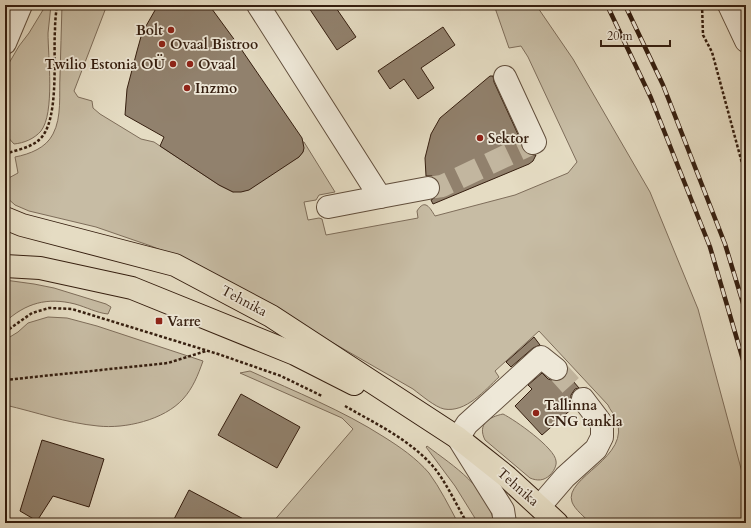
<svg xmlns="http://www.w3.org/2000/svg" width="751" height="528" font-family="Cardo,serif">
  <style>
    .green { fill: #c7bca4; stroke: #7e6d5a }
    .building { fill: #91816d; stroke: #351e0f }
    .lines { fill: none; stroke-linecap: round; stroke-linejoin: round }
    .minor-tunnel { stroke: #c2b69f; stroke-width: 22; stroke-dasharray: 22 11; stroke-linecap: butt }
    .minor-casing { stroke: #614e3c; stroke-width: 24 }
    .major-casing { stroke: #351e0f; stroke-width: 24 }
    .path { stroke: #351e0f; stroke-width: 2.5; stroke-dasharray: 3 2; stroke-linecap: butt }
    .minor { stroke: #eee8d8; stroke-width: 22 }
    .major { stroke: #e5dcc3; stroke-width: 22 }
    .rail-casing { stroke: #351e0f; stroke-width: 4.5 }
    .rail { stroke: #eee8d8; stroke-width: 3; stroke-dasharray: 9; stroke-linecap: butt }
    .poi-dot { fill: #8f2418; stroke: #eee8d8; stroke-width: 1.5 }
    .labels { text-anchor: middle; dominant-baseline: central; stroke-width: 3.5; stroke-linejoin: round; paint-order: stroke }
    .poi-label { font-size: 14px; font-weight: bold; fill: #351e0f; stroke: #eee8d8; text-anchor: start }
    .street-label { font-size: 14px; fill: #351e0f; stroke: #eee8d8 }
  </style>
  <rect width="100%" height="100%" fill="#e5dcc3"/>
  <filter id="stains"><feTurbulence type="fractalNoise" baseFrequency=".005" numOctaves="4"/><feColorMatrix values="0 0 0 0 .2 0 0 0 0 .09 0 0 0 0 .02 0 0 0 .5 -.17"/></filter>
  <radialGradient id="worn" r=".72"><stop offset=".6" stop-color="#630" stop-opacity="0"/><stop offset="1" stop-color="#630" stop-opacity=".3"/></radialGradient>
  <!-- green -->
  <g class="green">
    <path d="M46 5H51C50 14 49 24 48 33 48 56 55 113 41 131 34 139 24 143 14 144L5 134V70L19 46 29 33Z"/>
    <path d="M62 5H107L74 91 78 97 92 101 93 108 100 114 141 139 154 142 219 185 233 192 299 157 303 152V142H304L335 192 319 195 316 200 304 202 308 220 319 218 322 219 326 235 418 218 417 211C425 198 430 208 435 216L515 195 568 173 577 162 528 57 521 46 509 48 494 5H536L573 59 650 192 698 309 746 487V523H590C585 517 575 510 572 502 563 477 633 458 616 418 614 414 610 410 608 405L539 331 495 371 499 377C485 390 466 413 444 409 435 407 421 395 413 389L198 265 151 246 96 227 29 211 15 205 5 196V180L18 173 15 157C30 154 46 148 53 134 62 117 59 94 60 76 61 52 61 29 62 5Z"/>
    <path d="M5 280 34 284 54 288 106 304 111 307 108 314C97 313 86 307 75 304 47 297 26 303 5 322Z"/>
    <path d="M48 317 67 318 97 326 203 361C198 375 193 388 183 399 164 420 125 429 98 426 66 423 36 412 5 405V340L18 332 28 323Z"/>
    <path d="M250 371C296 392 342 410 384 437 400 447 416 458 429 473 440 488 449 506 458 523H272L353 429 342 418 240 373Z"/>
    <path d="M503 414C515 420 555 448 556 461 557 466 553 472 550 475 544 481 537 481 530 478L485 440C477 424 489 417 503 414Z"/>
    <path d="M427 446C455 467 487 487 494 523H478L455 486 426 447Z"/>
  </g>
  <!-- building -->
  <g class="building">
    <path d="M158 5H209L239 46 302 138 304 148 303 152 299 157 249 190 241 192H233L219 185 160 146 164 137 125 115 127 89 137 51 142 33Z"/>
    <path d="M307 5H334L356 37 337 50Z"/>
    <path d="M443 27 455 45 421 68 434 88 418 99 404 79 390 89 378 71Z"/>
    <path d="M490 76H493L494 82 521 141 522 149 526 154 536 155 533 161 529 164 433 204 431 200 436 197 440 192V186L437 180 432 176H426L425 158 431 134 440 118Z"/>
    <path d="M534 337 540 345 533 348 511 367 506 362Z"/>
    <path d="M542 373 548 379 555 381 561 380 567 374 579 388 575 389 571 395V401L574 407 542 435 515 406 532 389 528 385Z"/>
    <path d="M241 394 300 427 277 468 218 435Z"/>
    <path d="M42 440 104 459 89 507 53 496 37 521 20 511Z"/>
    <path d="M189 490 251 523H172Z"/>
  </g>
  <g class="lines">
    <!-- minor-tunnel -->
    <g class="minor-tunnel">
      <path d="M428 188 442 186 533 143"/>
      <path d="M556 369 583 399"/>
    </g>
    <!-- minor casing -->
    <g class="minor-casing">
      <g id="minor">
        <path d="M258 5 380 197 328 207"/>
        <path d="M729 5 746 41"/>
        <path d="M5 43 21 5"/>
        <path d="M505 77 535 142 533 143"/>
        <path d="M380 197 428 188"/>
        <path d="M540 506 565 477 596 449 602 437V424L583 399"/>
        <path d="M505 523 503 510 458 438 467 424 541 357 556 369"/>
      </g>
    </g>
    <!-- major casing -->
    <g class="major-casing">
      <g id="major">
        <path d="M5 218 22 225 175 265 271 316 458 438 507 477 557 523"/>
        <path d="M5 266 40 268 132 288 295 354 354 384"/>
      </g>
    </g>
    <!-- path -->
    <g class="path">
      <path d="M702 5 703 35 712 52 746 178"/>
      <path d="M5 154C16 150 30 148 39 140 60 122 53 56 55 30 55 21 56 13 57 5"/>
      <path d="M5 332 32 313 49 308 72 309 218 354 281 376 322 396"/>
      <path d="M5 380 168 363 206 351"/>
      <path d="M345 406C376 424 413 441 436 470 448 486 457 506 467 523"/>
    </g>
    <!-- minor -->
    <use href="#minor" class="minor"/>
    <!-- major -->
    <use href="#major" class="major"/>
    <!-- rail casing -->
    <g class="rail-casing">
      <g id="rail">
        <path d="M607 5 651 98 710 247 746 370"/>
        <path d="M625 5 663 85 725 244 746 313"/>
      </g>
    </g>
    <!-- rail -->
    <use href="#rail" class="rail"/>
  </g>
  <!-- markers -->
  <g class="poi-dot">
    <circle cx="171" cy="30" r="4"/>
    <circle cx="162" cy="44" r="4"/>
    <circle cx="173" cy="64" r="4"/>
    <circle cx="190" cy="64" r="4"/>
    <circle cx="187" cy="88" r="4"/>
    <circle cx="480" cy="138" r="4"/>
    <rect x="155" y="317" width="8" height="8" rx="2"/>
    <circle cx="536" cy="413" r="4"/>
  </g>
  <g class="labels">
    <!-- poi labels -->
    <g class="poi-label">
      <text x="163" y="30" text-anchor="end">Bolt</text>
      <text x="170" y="44">Ovaal Bistroo</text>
      <text x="165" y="64" text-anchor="end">Twilio Estonia OÜ</text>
      <text x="198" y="64">Ovaal</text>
      <text x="195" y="88">Inzmo</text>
      <text x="488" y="138">Sektor</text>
      <text x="167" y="321">Varre</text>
      <text x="544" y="405">Tallinna<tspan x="544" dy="16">CNG tankla</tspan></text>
    </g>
    <!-- street labels -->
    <g class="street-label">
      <text transform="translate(244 301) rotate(28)">Tehnika</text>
      <text transform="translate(518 487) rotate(41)">Tehnika</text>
    </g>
  </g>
  <!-- margin -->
  <rect width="751" height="528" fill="none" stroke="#e5dcc3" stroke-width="20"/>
  <rect x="6" y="6" width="739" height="516" fill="none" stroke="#351e0f" stroke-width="2"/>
  <rect x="10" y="10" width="731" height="508" fill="none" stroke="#351e0f"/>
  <!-- scale -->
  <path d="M601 40v6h69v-6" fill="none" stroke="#351e0f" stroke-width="2"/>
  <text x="607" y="40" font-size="12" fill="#351e0f" stroke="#eee8d8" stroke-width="3" paint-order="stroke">20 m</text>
  <rect width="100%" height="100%" filter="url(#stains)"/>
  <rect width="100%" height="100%" fill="url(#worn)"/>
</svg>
